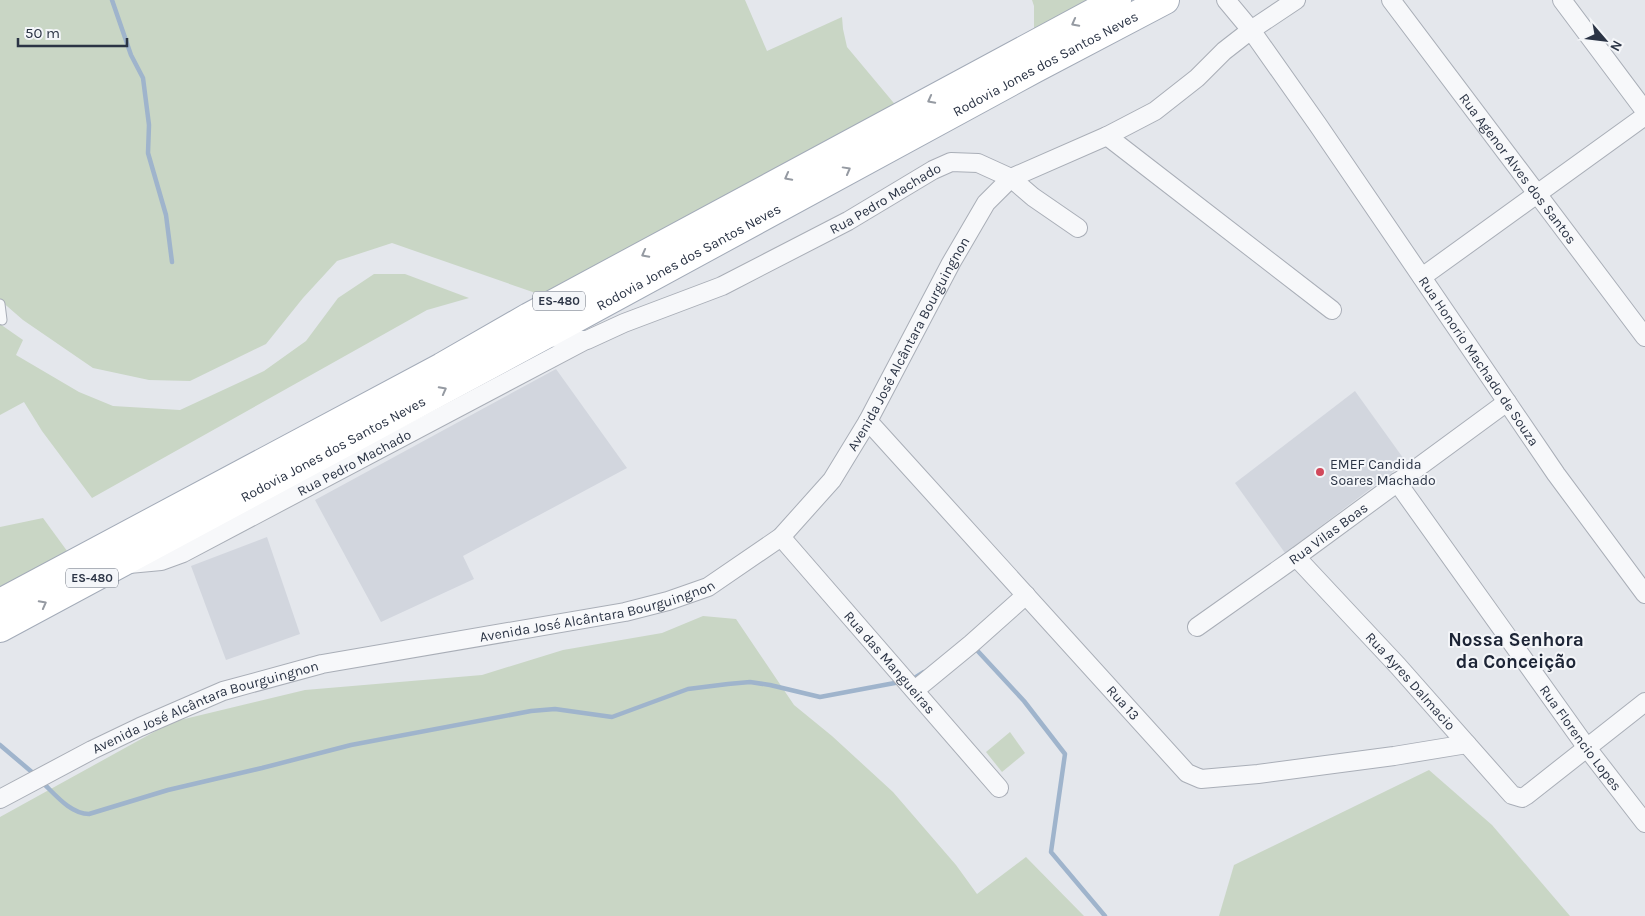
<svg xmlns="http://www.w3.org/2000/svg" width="1645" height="916" font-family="Karla,sans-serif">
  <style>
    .built { fill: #d2d6de }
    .green { fill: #c9d6c5 }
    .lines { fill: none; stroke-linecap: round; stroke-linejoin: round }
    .stream { stroke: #9fb4cc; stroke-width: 4.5 }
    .lane-casing { stroke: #a9aeb7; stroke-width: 11 }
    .street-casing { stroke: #a9aeb7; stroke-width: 20 }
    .primary-casing { stroke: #a3abb8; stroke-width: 30 }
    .lane { stroke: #f7f8fa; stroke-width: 9 }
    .street { stroke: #f7f8fa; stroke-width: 18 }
    .primary { stroke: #fff; stroke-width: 28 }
    .oneway { stroke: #959aa2 }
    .poi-dot { fill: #d1495b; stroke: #f4f6f9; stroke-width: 2 }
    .labels { text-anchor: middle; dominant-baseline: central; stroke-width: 4; stroke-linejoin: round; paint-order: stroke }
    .shield { fill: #f4f6f9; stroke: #676e7b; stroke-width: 1 }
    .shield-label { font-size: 12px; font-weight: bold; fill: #2b3445 }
    .street-label { font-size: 14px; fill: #2b3445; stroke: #f4f6f9 }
    .poi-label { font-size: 14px; fill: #2b3445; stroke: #f4f6f9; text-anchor: start }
    .district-label { font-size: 19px; font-weight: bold; fill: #1d2536; stroke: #f4f6f9 }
  </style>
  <rect width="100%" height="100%" fill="#e4e7ec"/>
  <!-- built -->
  <g class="built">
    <path d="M556 369 627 468 463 556 474 579 381 622 315 500Z"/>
    <path d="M1355 391 1406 462 1285 553 1235 483Z"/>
    <path d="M267 537 300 634 226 660 191 566Z"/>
  </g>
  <!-- green -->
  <g class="green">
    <path d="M0 0H745L767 51 842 17 843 29 847 47 898 108 550 298 392 243 337 261 303 298 266 344 190 381 149 380 93 368 23 320 0 300Z"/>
    <path d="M1032 0H1089L1034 30V6Z"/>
    <path d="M374 274H405L469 298 427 310 92 498 42 431 24 402 0 415V324L23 340 16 355 79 392 113 406 180 410 264 371 306 341 338 298Z"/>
    <path d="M43 518 70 555 0 592V527Z"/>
    <path d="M703 616 736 619 794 705 832 736 893 792 956 865 977 894 1026 857 1084 916H0V817L172 722 305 690 482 675 563 650 662 633Z"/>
    <path d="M1010 732 1025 753 1002 772 986 752Z"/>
    <path d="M1429 770 1492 825 1570 916H1219L1234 865Z"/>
  </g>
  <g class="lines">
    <!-- stream -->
    <g class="stream">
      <path d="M112 0 131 55 143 78 149 125 148 153 166 215 172 262"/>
      <path d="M974 647 1024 701 1065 754 1051 852 1105 916"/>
      <path d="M913 679 924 672"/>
      <path d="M0 745 33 773"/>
      <path d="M42 782C54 793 70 814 89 814L168 790 262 768 351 745 531 711 555 709 612 717 688 689 728 684 750 682 770 685 820 697 900 682"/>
    </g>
    <!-- lane casing -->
    <g class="lane-casing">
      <path id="lane" d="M0 304 2 320"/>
    </g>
    <!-- street casing -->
    <g class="street-casing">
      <g id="street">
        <path id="s1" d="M1226 0 1251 30 1318 125 1556 474 1645 594"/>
        <path id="s2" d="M1391 0 1645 337"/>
        <path d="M1562 0 1645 111"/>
        <path d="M1107 136 1332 310"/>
        <path d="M1422 277 1645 116"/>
        <path id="s3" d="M543 336 573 340H587L624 323 722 286 848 221 933 170 951 162 978 163 1011 178 1033 197 1078 228"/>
        <path id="s4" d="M868 421 1187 773 1201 779 1258 774 1394 756 1467 744"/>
        <path id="s5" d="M1397 482 1587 748 1645 823"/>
        <path id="s6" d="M781 537 999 788"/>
        <path id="s7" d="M1296 557 1398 666 1512 795 1522 798 1527 795 1645 702"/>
        <path id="s8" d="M129 564 161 561 183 553 584 341"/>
        <path id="s9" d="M1197 627 1296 557 1507 402"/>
        <path d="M915 690 971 644 1026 595"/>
        <path id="s10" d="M0 799 92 750 140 727 223 691 322 664 625 612 668 601 708 587 781 537 832 480 868 421 951 263 986 203 1011 178 1107 136 1155 111 1197 78 1224 51 1251 30 1296 0"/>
      </g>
    </g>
    <!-- primary casing -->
    <g class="primary-casing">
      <g id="primary">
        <path d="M0 603 442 367 529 317 1117 0"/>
        <path id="s11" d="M0 628 543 336 1034 69 1165 0"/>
      </g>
    </g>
    <!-- lane -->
    <use href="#lane" class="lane"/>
    <!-- street -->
    <use href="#street" class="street"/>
    <!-- primary -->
    <use href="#primary" class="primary"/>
  </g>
  <!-- one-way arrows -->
  <defs><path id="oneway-chevron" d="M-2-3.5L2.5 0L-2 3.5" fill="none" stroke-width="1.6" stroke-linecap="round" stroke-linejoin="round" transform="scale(1.25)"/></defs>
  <g class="oneway">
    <use href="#oneway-chevron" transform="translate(1075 23) rotate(152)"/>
    <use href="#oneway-chevron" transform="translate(931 100) rotate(152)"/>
    <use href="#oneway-chevron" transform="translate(847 170) rotate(-29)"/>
    <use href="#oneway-chevron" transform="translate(788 177) rotate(152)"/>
    <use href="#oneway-chevron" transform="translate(645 254) rotate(152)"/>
    <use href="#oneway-chevron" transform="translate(443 390) rotate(-28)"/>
    <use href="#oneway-chevron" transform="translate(43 604) rotate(-28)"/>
  </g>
  <!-- markers -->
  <circle class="poi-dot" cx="1320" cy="472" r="5"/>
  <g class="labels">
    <!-- shield labels -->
    <g class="shield">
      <rect x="533" y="291.5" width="52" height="19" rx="4"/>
      <rect x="66" y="568.5" width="52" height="19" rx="4"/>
    </g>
    <g class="shield-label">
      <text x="559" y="301">ES-480</text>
      <text x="92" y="578">ES-480</text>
    </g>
    <!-- street labels -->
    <g class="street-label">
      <text stroke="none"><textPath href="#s11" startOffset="1188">Rodovia Jones dos Santos Neves</textPath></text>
      <text stroke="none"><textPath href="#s2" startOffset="211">Rua Agenor Alves dos Santos</textPath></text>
      <text stroke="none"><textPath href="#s3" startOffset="375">Rua Pedro Machado</textPath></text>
      <text stroke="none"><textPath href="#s11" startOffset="782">Rodovia Jones dos Santos Neves</textPath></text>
      <text stroke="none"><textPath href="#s10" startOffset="1066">Avenida José Alcântara Bourguingnon</textPath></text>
      <text stroke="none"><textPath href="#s1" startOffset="441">Rua Honorio Machado de Souza</textPath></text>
      <text stroke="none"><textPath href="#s11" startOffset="378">Rodovia Jones dos Santos Neves</textPath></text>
      <text stroke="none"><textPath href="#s8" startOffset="249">Rua Pedro Machado</textPath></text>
      <text stroke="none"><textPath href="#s9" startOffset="161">Rua Vilas Boas</textPath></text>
      <text stroke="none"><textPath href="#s10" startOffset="631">Avenida José Alcântara Bourguingnon</textPath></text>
      <text stroke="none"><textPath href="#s6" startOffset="166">Rua das Mangueiras</textPath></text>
      <text stroke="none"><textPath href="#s7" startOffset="169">Rua Ayres Dalmacio</textPath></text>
      <text stroke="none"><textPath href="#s4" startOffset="380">Rua 13</textPath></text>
      <text stroke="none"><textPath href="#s10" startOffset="226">Avenida José Alcântara Bourguingnon</textPath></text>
      <text stroke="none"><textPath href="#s5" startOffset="315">Rua Florencio Lopes</textPath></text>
    </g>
    <!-- poi labels -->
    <g class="poi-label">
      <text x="1330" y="464">EMEF Candida<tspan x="1330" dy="16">Soares Machado</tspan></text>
    </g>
    <!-- district labels -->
    <g class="district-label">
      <text x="1516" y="640">Nossa Senhora<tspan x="1516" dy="22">da Conceição</tspan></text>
    </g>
  </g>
  <!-- north arrow -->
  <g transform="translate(1605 40) rotate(118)" stroke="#f4f6f9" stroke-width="4" paint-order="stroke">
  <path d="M0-4L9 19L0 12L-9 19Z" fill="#2b3445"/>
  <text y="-8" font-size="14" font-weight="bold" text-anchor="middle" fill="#2b3445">N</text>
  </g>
  <!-- scale -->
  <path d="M18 38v8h109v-8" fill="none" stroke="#2b3445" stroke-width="2.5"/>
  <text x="25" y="38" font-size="15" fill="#2b3445" stroke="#f4f6f9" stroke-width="4" paint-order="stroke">50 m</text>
</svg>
